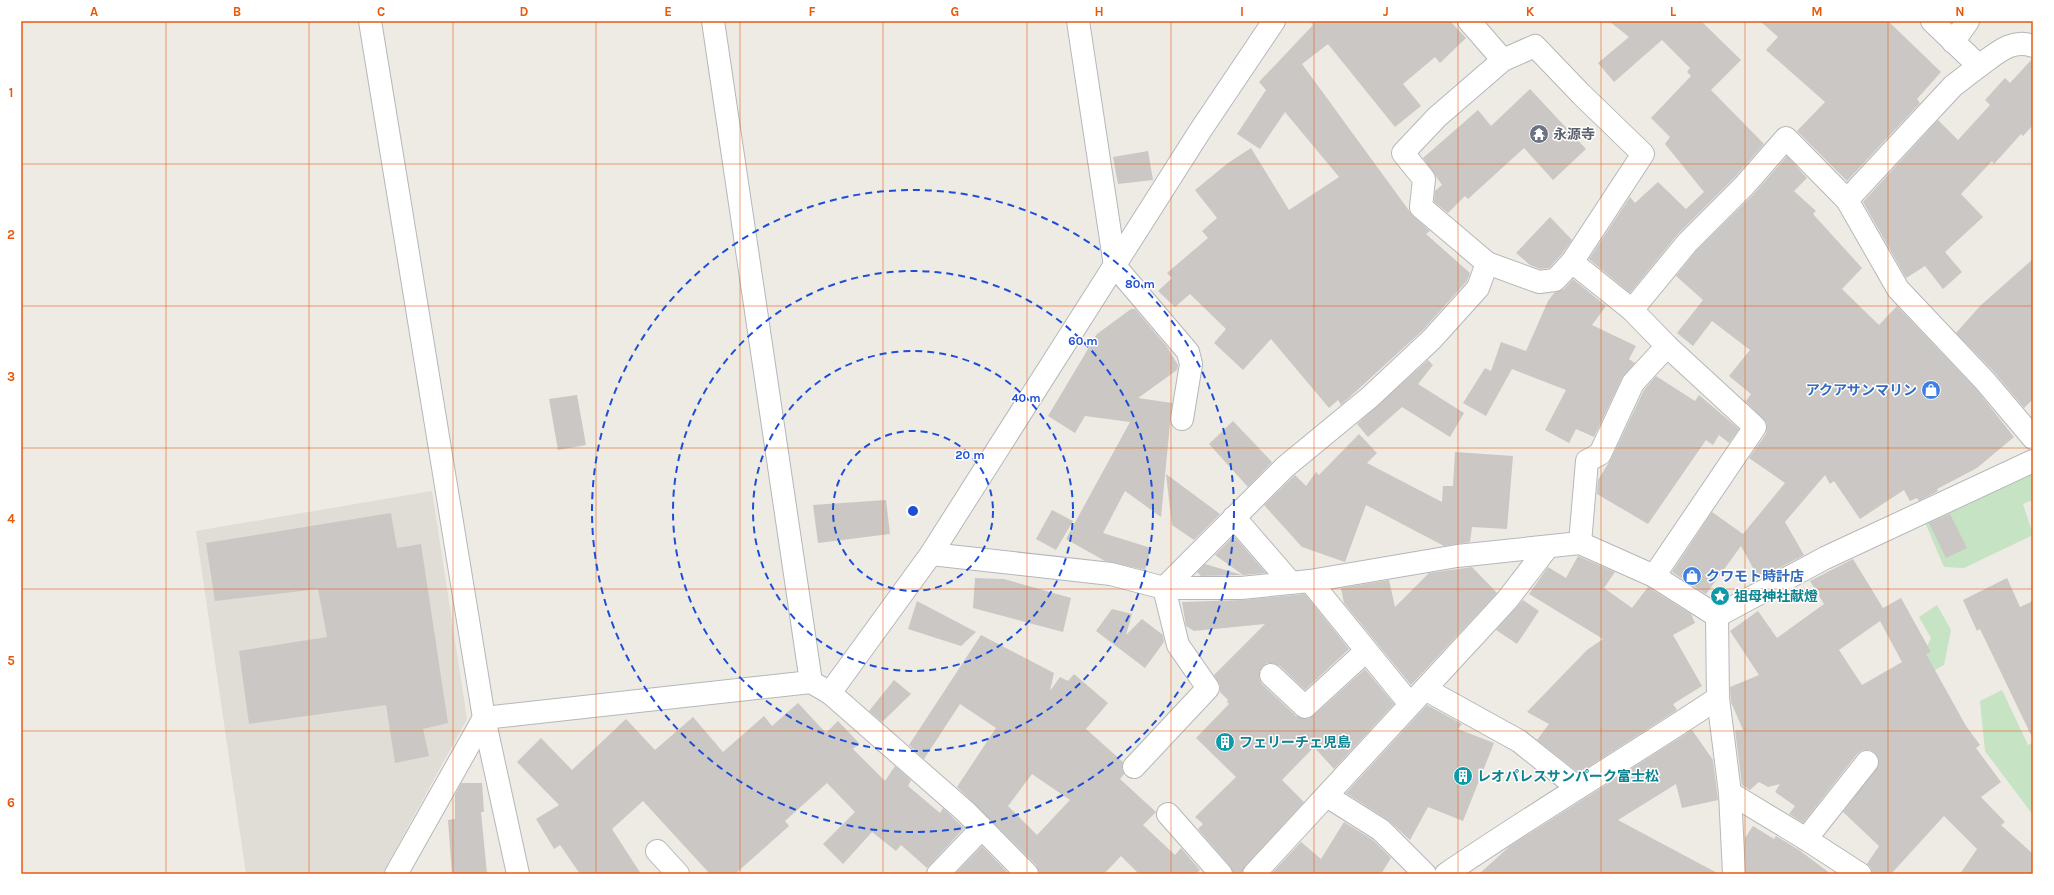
<svg xmlns="http://www.w3.org/2000/svg" width="2054" height="895" font-family="Karla,'Noto Sans JP',sans-serif">
  <style>
    .education { fill: #e0dcd6 }
    .green { fill: #c6e3c3 }
    .building { fill: #cbc7c4; fill-rule: evenodd }
    .lines { fill: none; stroke-linecap: round; stroke-linejoin: round }
    .minor-casing { stroke: #b5b7ba; stroke-width: 24 }
    .minor { stroke: #fff; stroke-width: 22 }
    .grid { fill: none; stroke: #e8590c; stroke-width: 1; stroke-opacity: 0.55 }
    .ring { fill: none; stroke: #1d4ed8; stroke-width: 2; stroke-dasharray: 7 5 }
    .labels { text-anchor: middle; dominant-baseline: central; stroke-width: 3; stroke-linejoin: round; paint-order: stroke }
    .worship-label { font-size: 14px; font-weight: bold; fill: #5b616d; stroke: #fff; text-anchor: start }
    .shop-label { font-size: 14px; font-weight: bold; fill: #366cbe; stroke: #fff; text-anchor: end }
    .culture-label { font-size: 14px; font-weight: bold; fill: #0d838f; stroke: #fff; text-anchor: start }
    .centre { fill: #1d4ed8; stroke: #fff; stroke-width: 2 }
    .ring-label { font-size: 12px; text-anchor: middle; font-weight: bold; fill: #1d4ed8; stroke: #fff; stroke-width: 3; stroke-linejoin: round; paint-order: stroke }
    .neatline { fill: none; stroke: #e8590c; stroke-width: 1.5 }
    .grid-label { font-size: 13px; text-anchor: middle; font-weight: bold; fill: #e8590c }
  </style>
  <rect width="100%" height="100%" fill="#edebe4"/>
  <!-- education -->
  <path class="education" d="M432 491 467 719 382 874H246L196 531Z"/>
  <!-- green -->
  <g class="green">
    <path d="M2033 468V500L2023 504 2033 535 1964 568 1944 567 1924 520Z"/>
    <path d="M1937 605 1951 630 1944 665 1926 675 1919 664 1931 638 1919 617Z"/>
    <path d="M2002 690 2028 745 2033 743V815L1985 751 1980 701Z"/>
  </g>
  <!-- building -->
  <g class="building">
    <path d="M1310 21H1450L1466 38 1440 63 1435 57 1403 84 1421 106 1395 127 1328 44 1302 64 1413 216 1430 231 1426 234 1470 273 1467 281 1423 330 1341 405 1338 400 1329 408 1271 339 1243 370 1214 343 1226 329 1190 294 1175 307 1158 291 1172 278 1167 273 1208 238 1202 231 1217 218 1195 190 1228 163 1251 148 1289 210 1339 177 1285 112 1260 149 1237 134 1266 90 1259 82 1313 25Z"/>
    <path d="M1609 21H1701L1741 60 1711 90 1764 144 1735 177 1678 234 1630 293 1589 259 1630 197 1635 203 1658 182 1686 209 1704 192 1665 144 1670 137 1651 118 1691 76 1687 72 1690 68 1662 40 1614 82 1598 63 1629 37Z"/>
    <path d="M1760 21H1888L1941 72 1917 99 1920 103 1847 181 1797 131 1825 102 1766 50 1778 37Z"/>
    <path d="M2033 58V125L2023 136 2021 134 1994 164 1992 161 1961 194 1983 217 1945 252 1962 272 1943 289 1925 266 1906 278 1863 202 1938 120 1958 140 1990 105 1985 100 2005 78 2010 83Z"/>
    <path d="M1530 89 1586 149 1553 180 1524 148 1468 199 1465 196 1448 213 1434 202 1435 191 1442 185 1423 158 1478 110 1491 126Z"/>
    <path d="M1148 151 1153 180 1118 184 1113 157Z"/>
    <path d="M1787 156 1807 178 1794 191 1816 211 1813 214 1862 268 1842 289 1879 325 1897 306 1976 389 2014 437 1977 468 1937 489 1938 491 1919 501 1917 498 1910 501 1904 490 1860 519 1834 481 1830 484 1825 475 1785 522 1804 555 1759 579 1741 546 1706 594 1672 572 1712 512 1743 534 1785 483 1749 458 1766 434 1767 423 1744 400 1746 401 1751 394 1729 376 1750 350 1712 321 1693 346 1677 333 1703 300 1676 276 1696 251 1753 195Z"/>
    <path d="M1550 217 1572 240 1562 254 1549 268 1540 269 1530 265 1516 253Z"/>
    <path d="M2033 259V399L2024 408 1994 372 1956 333 1980 306Z"/>
    <path d="M1573 279 1606 306 1592 325 1636 346 1629 359 1635 363 1622 378 1594 437 1576 429 1569 443 1545 430 1566 390 1512 369 1486 416 1463 403 1485 368 1491 371 1501 342 1526 351 1548 301 1554 293 1564 289Z"/>
    <path d="M1131 309H1135L1167 347 1178 365 1177 370 1138 398 1172 403 1161 517 1125 491 1103 533 1151 548 1145 570 1105 561 1066 539 1130 422 1085 416 1075 433 1048 416 1097 334Z"/>
    <path d="M1428 360 1433 365 1418 384 1464 413 1450 437 1402 407 1368 437 1357 424Z"/>
    <path d="M1656 376 1695 401 1699 395 1739 429 1729 443 1719 435 1713 445 1706 440 1648 524 1597 494 1598 480 1611 459 1644 390Z"/>
    <path d="M577 395 586 445 558 450 549 399Z"/>
    <path d="M1233 421 1272 462 1248 487 1209 444Z"/>
    <path d="M1359 434 1377 453 1367 463 1442 502 1443 486H1453L1455 452 1513 456 1507 529 1472 527 1470 542 1444 546 1366 505 1345 562 1302 547 1264 505 1295 475 1306 486 1316 472 1319 475Z"/>
    <path d="M1166 474 1220 514 1194 540 1172 525Z"/>
    <path d="M886 500 890 534 818 543 813 505Z"/>
    <path d="M1052 510 1073 521 1056 550 1036 539Z"/>
    <path d="M391 513 397 548 421 544 448 723 423 729 429 756 395 763 386 705 249 724 239 651 327 637 318 589 215 601 206 543Z"/>
    <path d="M1950 514 1967 548 1946 558 1929 523Z"/>
    <path d="M1234 536 1266 573 1243 575 1215 555Z"/>
    <path d="M1578 556 1615 572 1604 588 1632 608 1648 587 1691 614 1695 623 1673 635 1702 686 1673 704 1677 710 1579 773 1537 740 1549 724 1527 712 1587 650 1603 639 1529 594 1548 567 1566 578Z"/>
    <path d="M1853 559 1883 608 1901 598 1931 652 1926 654 1966 726 1980 745 1976 748 2001 782 1981 797 2005 822 2001 825 2033 854V874H1960L1977 849 1944 816 1891 874H1872L1871 868 1867 864 1879 846 1843 812 1879 764 1878 757 1874 752 1869 750H1863L1857 754 1803 823 1789 814 1795 806 1775 792 1780 784 1768 787 1759 782 1750 790 1742 785 1735 730H1743L1731 702 1730 687 1759 675 1730 631 1758 611 1777 638 1824 604 1810 581ZM1880 621 1902 662 1862 685 1839 650Z"/>
    <path d="M1205 564 1242 575 1201 576 1197 572Z"/>
    <path d="M1472 567 1497 593 1411 685 1344 603 1341 588 1389 580 1395 607 1429 573Z"/>
    <path d="M975 578 1004 579 1071 598 1063 632 973 608Z"/>
    <path d="M2007 578 2020 607 2033 601V739L1980 629 1977 631 1963 600Z"/>
    <path d="M1305 594 1349 649 1305 690 1280 666 1273 663H1267L1262 667 1259 672V678L1262 684 1296 716 1308 719 1313 716 1365 669 1394 704 1334 769 1314 747 1282 780 1304 802 1245 866 1242 874H1233L1230 866 1198 829 1203 824 1195 817 1236 777 1196 738 1229 704 1227 702 1228 700 1220 692V686L1214 675 1265 624 1194 631 1186 626 1182 602 1242 600Z"/>
    <path d="M1523 600 1539 611 1517 644 1496 630Z"/>
    <path d="M917 601 976 632 961 646 908 629Z"/>
    <path d="M1112 609 1132 614 1126 635 1142 619 1163 635 1164 642 1145 668 1096 631Z"/>
    <path d="M981 635 1054 673 1050 691 1060 677 1068 681 1074 674 1108 703 1086 729 1123 762 1122 770 1124 774 1120 779 1156 812 1143 825 1175 855 1181 848 1200 870 1196 874H1139L1121 856 1104 874H1039L1036 865 957 787 996 728 960 704 924 759 909 745ZM1032 774 1070 800 1037 835 1008 806Z"/>
    <path d="M894 680 911 694 882 722 869 711Z"/>
    <path d="M798 703 826 733 838 721 859 743 853 749 885 781 895 766 911 780 908 786 940 813 943 808 964 828 927 868 901 845 896 851 872 832 843 864 823 844 855 812 827 783 785 821 789 826 735 874H710L643 801 612 829 641 874H580L560 845 554 849 536 819 559 805 517 762 541 738 572 770 626 719 655 750 693 717 723 752 764 716 772 726Z"/>
    <path d="M1427 705 1462 724 1458 729 1494 743 1463 821 1428 807 1410 840 1388 820 1346 793Z"/>
    <path d="M1692 730 1713 760 1718 800 1682 808 1676 784 1618 820 1719 874H1479L1510 846Z"/>
    <path d="M461 783H482L484 812H481L487 874H452L448 820 455 819V795Z"/>
    <path d="M1344 822 1373 840 1391 858 1381 874H1271L1301 842 1321 859Z"/>
    <path d="M1753 826 1774 839 1776 836 1799 850 1831 874H1746L1745 838Z"/>
    <path d="M982 846 1009 874 956 873Z"/>
  </g>
  <g class="lines">
    <!-- minor casing -->
    <g class="minor-casing">
      <g id="minor">
        <path d="M370 21 484 718 518 874"/>
        <path d="M713 21 811 682"/>
        <path d="M1078 21 1115 266 1188 352 1191 364 1182 419"/>
        <path d="M1469 21 1503 60"/>
        <path d="M1953 42 1968 21"/>
        <path d="M1979 66C1996 54 2011 38 2033 46"/>
        <path d="M1847 200 1953 86 1979 66 1932 21"/>
        <path d="M1487 263 1421 207 1424 179 1403 153 1437 117 1503 60 1535 46 1581 94 1643 154 1572 262"/>
        <path d="M1632 310 1667 346 1755 427 1654 576"/>
        <path d="M1234 517 1291 583"/>
        <path d="M1580 543 1587 461 1600 454 1633 383 1667 346"/>
        <path d="M931 554 1111 574 1164 588H1241L1310 581 1457 556 1580 543 1654 576 1717 616"/>
        <path d="M1310 581 1410 704"/>
        <path d="M1164 588 1285 467 1370 397 1432 339 1478 288 1487 263 1539 282 1555 280 1572 262 1632 310 1687 243 1744 186 1786 138 1847 200 1898 289 1985 381 2033 438"/>
        <path d="M1271 675 1305 707 1366 651"/>
        <path d="M1425 689 1519 741 1578 788"/>
        <path d="M830 693 931 554 1200 131 1274 21"/>
        <path d="M484 718 811 682 830 693 966 812 1027 874"/>
        <path d="M1134 767 1208 688 1178 645 1164 588"/>
        <path d="M1730 793 1806 839 1860 874"/>
        <path d="M1327 796 1381 830 1425 874"/>
        <path d="M1168 814 1221 874"/>
        <path d="M1806 839 1867 762"/>
        <path d="M657 851 678 874"/>
        <path d="M396 874 484 718"/>
        <path d="M938 874 982 828"/>
        <path d="M1254 874 1507 600 1547 548"/>
        <path d="M1446 874C1535 813 1628 758 1718 698"/>
        <path d="M1734 874 1730 793 1718 698 1717 616 1825 558 2033 461"/>
      </g>
    </g>
    <!-- minor -->
    <use href="#minor" class="minor"/>
  </g>
  <!-- grid -->
  <path class="grid" d="M166 21V874M309 21V874M453 21V874M596 21V874M740 21V874M883 21V874M1027 21V874M1171 21V874M1314 21V874M1458 21V874M1601 21V874M1745 21V874M1888 21V874M21 164H2033M21 306H2033M21 448H2033M21 589H2033M21 731H2033"/>
  <!-- distance rings -->
  <g class="ring">
    <circle cx="913" cy="511" r="80"/>
    <circle cx="913" cy="511" r="160"/>
    <circle cx="913" cy="511" r="240"/>
    <circle cx="913" cy="511" r="321"/>
  </g>
  <!-- icons -->
  <defs>
    <g id="temple-disc" transform="scale(1)"><circle r="9.5" fill="#6b7280" stroke="#fff"/><path d="M0-6L5-2H3V0L6.5 2.5H4V6H1.5V3h-3V6H-4V2.5H-6.5L-3 0V-2H-5Z" fill="#fff"/></g>
    <g id="shop-disc" transform="scale(1)"><circle r="9.5" fill="#3f7fe0" stroke="#fff"/><path d="M-5-2.5h2.3a2.7 3.5 0 0 1 5.4 0H5L5.5 6h-11ZM-1.5-2.5h3a1.5 2.3 0 0 0-3 0Z" fill="#fff"/></g>
    <g id="sight-disc" transform="scale(1)"><circle r="9.5" fill="#0f9aa8" stroke="#fff"/><path d="M0-6L1.8-2.2L6-1.7L2.9 1.2L3.7 5.4L0 3.3L-3.7 5.4L-2.9 1.2L-6-1.7L-1.8-2.2Z" fill="#fff"/></g>
    <g id="building-disc" transform="scale(1)"><circle r="9.5" fill="#0f9aa8" stroke="#fff"/><path d="M-4-6H4V6H1V3H-1V6H-4ZM-2.5-4.3h1.7v1.8h-1.7ZM.8-4.3h1.7v1.8H.8ZM-2.5-1h1.7V.8h-1.7ZM.8-1h1.7V.8H.8Z" fill="#fff"/></g>
  </defs>
  <g fill-rule="evenodd">
    <use href="#temple-disc" x="1539" y="134"/>
    <use href="#shop-disc" x="1931" y="390"/>
    <use href="#shop-disc" x="1692" y="576"/>
    <use href="#sight-disc" x="1720" y="596"/>
    <use href="#building-disc" x="1225" y="742"/>
    <use href="#building-disc" x="1463" y="776"/>
  </g>
  <g class="labels">
    <!-- worship labels -->
    <g class="worship-label">
      <text x="1553" y="134">永源寺</text>
    </g>
    <!-- shop labels -->
    <g class="shop-label">
      <text x="1917" y="390">アクアサンマリン</text>
      <text x="1706" y="576" text-anchor="start">クワモト時計店</text>
    </g>
    <!-- culture labels -->
    <g class="culture-label">
      <text x="1734" y="596">祖母神社献燈</text>
      <text x="1239" y="742">フェリーチェ児島</text>
      <text x="1477" y="776">レオパレスサンパーク富士松</text>
    </g>
  </g>
  <circle cx="913" cy="511" r="6" class="centre"/>
  <g class="ring-label">
    <text x="1140" y="288">80 m</text>
    <text x="1083" y="345">60 m</text>
    <text x="1026" y="402">40 m</text>
    <text x="970" y="459">20 m</text>
  </g>
  <!-- border -->
  <rect width="2054" height="895" fill="none" stroke="#ffffff" stroke-width="44"/>
  <rect x="22" y="22" width="2010" height="851" class="neatline"/>
  <g class="grid-label">
    <text x="94" y="16">A</text>
    <text x="237" y="16">B</text>
    <text x="381" y="16">C</text>
    <text x="524" y="16">D</text>
    <text x="668" y="16">E</text>
    <text x="812" y="16">F</text>
    <text x="955" y="16">G</text>
    <text x="1099" y="16">H</text>
    <text x="1242" y="16">I</text>
    <text x="1386" y="16">J</text>
    <text x="1530" y="16">K</text>
    <text x="1673" y="16">L</text>
    <text x="1817" y="16">M</text>
    <text x="1960" y="16">N</text>
    <text x="11" y="97">1</text>
    <text x="11" y="239">2</text>
    <text x="11" y="381">3</text>
    <text x="11" y="523">4</text>
    <text x="11" y="665">5</text>
    <text x="11" y="807">6</text>
  </g>
</svg>
